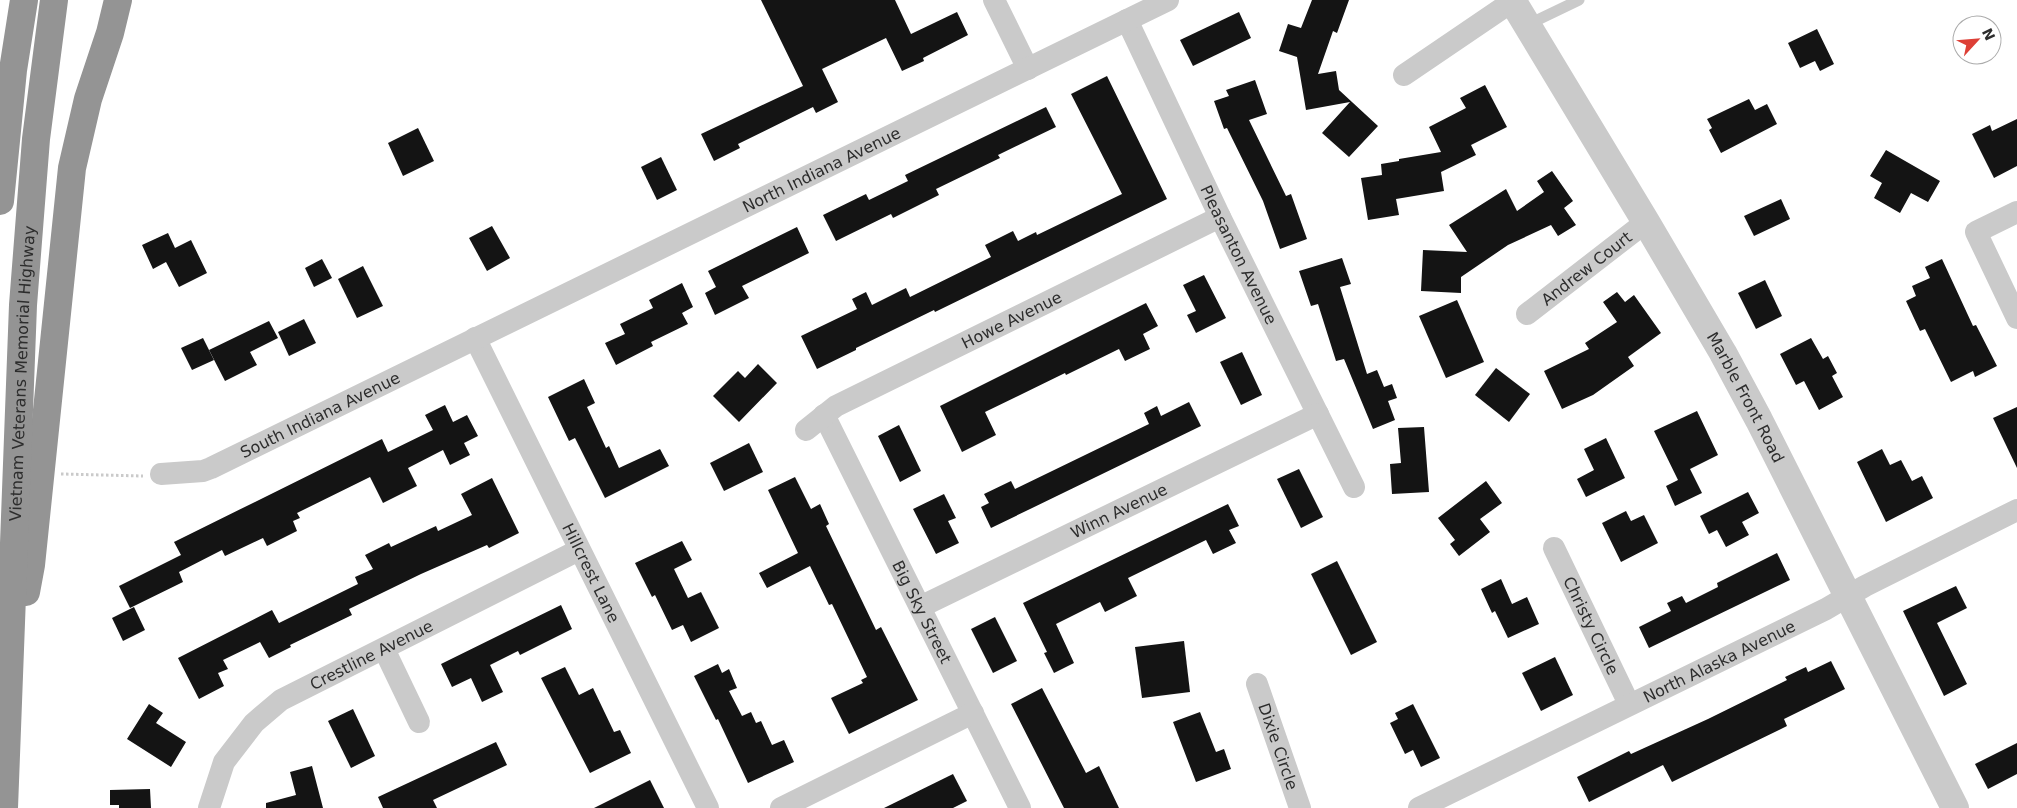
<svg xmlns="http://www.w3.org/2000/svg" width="2017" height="808" font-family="'DejaVu Sans',sans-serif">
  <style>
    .building { fill: #141414 }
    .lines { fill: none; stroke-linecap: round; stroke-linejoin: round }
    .path { stroke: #cacaca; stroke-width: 3; stroke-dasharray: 2.5 2.5; stroke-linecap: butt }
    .service { stroke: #cacaca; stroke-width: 11 }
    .minor { stroke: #cacaca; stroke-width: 22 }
    .tertiary { stroke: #cacaca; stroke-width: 28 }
    .motorway { stroke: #949494; stroke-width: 28 }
    .labels { text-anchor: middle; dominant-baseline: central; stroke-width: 5; stroke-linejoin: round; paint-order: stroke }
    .street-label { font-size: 16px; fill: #2d2d2d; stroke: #fff }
  </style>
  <rect width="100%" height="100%" fill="#fff"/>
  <!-- building -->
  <g class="building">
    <path d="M761 0H895L911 34 957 12 968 35 923 58 924 61 902 71 886 38 822 69 838 102 816 113 813 107 738 144 740 148 714 161 701 134 803 86Z"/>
    <path d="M1312 0H1349L1337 33 1333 31 1318 74 1336 71 1339 90 1378 126 1349 157 1322 133 1350 102 1306 110 1297 57 1279 51 1288 24 1301 28Z"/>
    <path d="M1239 12 1251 38 1193 66 1180 40Z"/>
    <path d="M1817 29 1834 64 1820 71 1815 61 1800 68 1788 43Z"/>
    <path d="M1107 76 1167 199 935 312 934 310 856 348V350L817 369 801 336 857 309 852 299 866 292 872 305 906 288 910 297 991 257 985 245 1013 231 1018 241 1036 232 1037 235 1122 194 1071 94Z"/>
    <path d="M1255 80 1267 114 1249 120 1286 196 1291 194 1307 239 1280 249 1263 201 1227 128 1224 129 1214 101 1229 96 1226 90Z"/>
    <path d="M1485 85 1507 127 1471 145 1476 155 1441 172 1444 191 1396 199 1399 215 1368 220 1361 178 1382 175 1381 164 1399 161V159L1441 152 1429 127 1466 108 1460 98Z"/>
    <path d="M1749 99 1755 110 1767 104 1777 124 1721 153 1709 130 1712 128 1707 119Z"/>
    <path d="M1046 107 1056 127 998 155 1000 158 936 189 939 195 893 218 891 214 836 241 823 215 866 194 869 200 908 181 905 175Z"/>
    <path d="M2017 119V166L1994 178 1972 134 1990 125 1992 131Z"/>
    <path d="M418 128 434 161 403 176 388 143Z"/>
    <path d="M1886 150 1940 181 1928 202 1911 193 1900 213 1874 198 1882 183 1870 176Z"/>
    <path d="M661 157 677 190 657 200 641 167Z"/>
    <path d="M1552 171 1573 201 1564 208 1576 225 1558 236 1551 225 1508 245 1461 277V293L1421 291 1423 250 1467 252 1449 225 1506 189 1517 211 1544 192 1537 181Z"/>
    <path d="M1781 199 1790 219 1754 236 1744 216Z"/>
    <path d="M492 226 510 258 487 271 469 238Z"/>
    <path d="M797 227 809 253 742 286 749 298 715 315 705 293 716 287 708 271Z"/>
    <path d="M168 233 175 248 191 240 207 273 179 287 166 262 153 269 142 245Z"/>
    <path d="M1342 258 1351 284 1340 287 1367 374 1377 370 1384 387 1392 384 1397 398 1388 401 1395 420 1373 429 1344 359 1336 361 1318 304 1311 306 1299 271Z"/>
    <path d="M322 259 332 278 314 287 305 268Z"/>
    <path d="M1942 259 1973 326 1976 325 1997 366 1975 377 1973 371 1951 382 1925 329 1920 331 1906 301 1916 296 1912 286 1930 278 1925 267Z"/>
    <path d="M363 266 383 306 357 318 338 279Z"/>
    <path d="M1204 275 1226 318 1196 333 1187 315 1196 311 1183 285Z"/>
    <path d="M1765 280 1782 316 1756 329 1738 293Z"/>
    <path d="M682 283 693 307 682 313 688 324 651 342 653 346 616 365 605 343 625 334 620 324 653 308 649 300Z"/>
    <path d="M1617 292 1625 302 1634 295 1661 333 1628 357 1634 366 1593 395 1562 409 1544 371 1589 349 1585 343 1617 322 1603 302Z"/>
    <path d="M1457 300 1484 362 1446 378 1419 316Z"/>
    <path d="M1146 303 1158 326 1143 334 1150 349 1125 361 1119 349 1066 375 1065 373 985 412 996 435 962 452 940 406Z"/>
    <path d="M304 319 316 343 289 356 278 332Z"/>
    <path d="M269 321 278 338 250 352 257 365 225 381 209 350Z"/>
    <path d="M203 338 214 360 192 370 181 348Z"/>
    <path d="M1811 338 1823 359 1828 356 1837 373 1832 376 1843 397 1819 410 1804 381 1796 385 1780 354Z"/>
    <path d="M1242 352 1262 395 1241 405 1220 362Z"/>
    <path d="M758 364 777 383 739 422 713 396 738 371 745 378Z"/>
    <path d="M1496 368 1530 394 1509 422 1475 395Z"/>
    <path d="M584 379 595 403 587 407 606 448 609 446 619 468 660 449 669 466 605 498 575 438 569 441 548 397Z"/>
    <path d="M1189 402 1201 426 991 528 981 507 989 503 984 494 1011 481 1015 489 1149 424 1144 413 1157 406 1161 416Z"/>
    <path d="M445 405 453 422 467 415 478 436 464 443 470 455 450 465 443 450 408 468 417 486 383 503 370 477 297 513 300 518 293 521 297 531 267 546 263 538 225 556 222 550 179 572 183 582 130 608 119 586 181 555 174 542 382 439 388 452 433 430 425 415Z"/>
    <path d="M2017 407V468L1993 418Z"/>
    <path d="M1697 411 1718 455 1690 469 1702 493 1675 506 1666 486 1678 480 1654 431Z"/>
    <path d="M899 425 921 471 900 482 878 436Z"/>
    <path d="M1424 427 1429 492 1392 494 1390 464 1401 463 1398 428Z"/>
    <path d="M1606 438 1625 478 1586 497 1577 479 1594 470 1584 449Z"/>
    <path d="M749 443 763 472 724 491 710 463Z"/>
    <path d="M1882 449 1890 465 1901 460 1912 481 1922 476 1933 498 1886 522 1857 462Z"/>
    <path d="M1299 469 1323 517 1301 528 1277 479Z"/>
    <path d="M795 477 811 509 820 504 829 524 826 526 876 630 881 627 918 700 849 734 831 698 863 683 861 680 867 677 832 604 829 605 810 566 767 588 759 573 798 553 768 490Z"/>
    <path d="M492 478 519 533 489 548 487 545 421 574 349 609 352 615 290 645 291 647 269 658 260 642 223 660 228 669 218 673 224 686 199 699 178 658 272 610 279 623 358 584 355 577 373 569 365 555 389 543 391 547 436 526 438 531 472 515 461 494Z"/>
    <path d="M1486 481 1502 503 1480 519 1490 532 1459 556 1450 544 1455 540 1438 518Z"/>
    <path d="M1748 492 1759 513 1742 522 1749 535 1726 547 1717 530 1709 534 1700 516Z"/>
    <path d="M944 494 956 518 948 521 959 543 936 554 913 509Z"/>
    <path d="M1228 504 1239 526 1229 530 1236 543 1213 554 1206 540 1128 578 1137 596 1105 612 1100 602 1056 624 1074 663 1054 673 1044 653 1047 652 1023 603Z"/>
    <path d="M1626 511 1631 521 1644 515 1658 543 1621 562 1602 523Z"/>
    <path d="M682 541 692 560 674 569 688 598 701 592 719 628 691 642 683 625 672 630 655 595 652 597 635 563Z"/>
    <path d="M1777 553 1790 580 1649 648 1639 627 1671 611 1667 603 1682 596 1686 603 1718 587 1717 583Z"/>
    <path d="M1337 561 1377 642 1351 655 1311 574Z"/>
    <path d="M1501 579 1512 604 1527 597 1539 624 1508 638 1495 611 1492 613 1481 589Z"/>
    <path d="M1956 586 1967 608 1937 623 1967 684 1944 696 1903 611Z"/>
    <path d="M561 605 572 629 520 655 518 651 490 665 503 692 482 702 471 678 452 687 441 664Z"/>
    <path d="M134 607 145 630 123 641 112 618Z"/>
    <path d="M995 617 1017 661 993 673 971 629Z"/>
    <path d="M1184 641 1190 692 1142 698 1135 647Z"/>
    <path d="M1555 657 1573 695 1541 711 1522 673Z"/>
    <path d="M1831 661 1845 689 1784 719 1787 726 1672 782 1663 765 1589 802 1577 777 1629 751 1631 754 1708 719 1787 680 1785 677 1806 667 1808 672Z"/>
    <path d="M718 664 722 673 729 669 737 688 729 691 742 716 751 712 756 723 761 721 772 745 784 740 794 762 748 783 718 719 716 720 694 676Z"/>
    <path d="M565 667 579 695 593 688 614 732 620 730 631 753 590 773 541 678Z"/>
    <path d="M1042 688 1086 773 1099 766 1119 808H1064L1011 704Z"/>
    <path d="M149 704 163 713 156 723 186 742 171 767 127 739Z"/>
    <path d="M1413 704 1440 758 1421 767 1413 750 1405 754 1390 723 1398 719 1395 713Z"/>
    <path d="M353 709 375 756 351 768 328 721Z"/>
    <path d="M1200 712 1216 752 1224 749 1231 769 1196 782 1173 722Z"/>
    <path d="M496 742 507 765 433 800 437 808H383L378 797Z"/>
    <path d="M2017 743V774L1988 789 1975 764Z"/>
    <path d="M312 766 323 808H266V803L296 795 290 772Z"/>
    <path d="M953 774 967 801 953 808H884Z"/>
    <path d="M650 780 664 808H594Z"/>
    <path d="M150 789 151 808H119V805H110V790Z"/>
  </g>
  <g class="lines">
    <!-- path -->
    <path class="path" d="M61 474 143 476"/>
    <!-- service -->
    <path class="service" d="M1527 25 1579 0"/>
    <!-- minor -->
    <g class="minor">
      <path d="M994 0 1028 69"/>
      <path id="s1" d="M1127 20 1220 217 1354 487"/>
      <path d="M1404 75 1513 1"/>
      <path d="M2017 212 1976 232 2017 318"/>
      <path id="s2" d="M1527 314 1646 222"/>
      <path id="s3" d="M475 338 708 808"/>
      <path id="s4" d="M824 415 1020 808"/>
      <path id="s5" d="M806 430 836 406 1220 217"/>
      <path id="s6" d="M161 474 203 471 211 468 1168 0"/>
      <path id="s7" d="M1554 548 1629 704"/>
      <path id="s8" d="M920 607 1318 414"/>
      <path d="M384 649 419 722"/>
      <path id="s9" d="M1257 684 1300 808"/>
      <path id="s10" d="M209 808 224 762 254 723 281 700 579 550"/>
      <path d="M781 808 973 713"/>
      <path id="s11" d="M1419 808 1826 609 1865 586 2017 510"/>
    </g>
    <!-- tertiary -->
    <path class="tertiary" id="s12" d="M1512 0 1646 222 1723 353 1759 420 1955 808"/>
    <!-- motorway -->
    <g class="motorway">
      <path d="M0 201 13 70 24 0"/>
      <path d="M26 592 31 565 72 168 88 99 110 33 118 0"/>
      <path id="s13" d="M4 808 23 305 36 139 54 0"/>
    </g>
  </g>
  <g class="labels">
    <!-- street labels -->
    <g class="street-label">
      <text stroke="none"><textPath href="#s6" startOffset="730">North Indiana Avenue</textPath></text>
      <text stroke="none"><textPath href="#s1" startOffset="260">Pleasanton Avenue</textPath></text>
      <text stroke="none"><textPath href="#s2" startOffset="75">Andrew Court</textPath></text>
      <text stroke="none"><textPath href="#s5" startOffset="234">Howe Avenue</textPath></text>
      <text stroke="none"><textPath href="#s13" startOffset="435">Vietnam Veterans Memorial Highway</textPath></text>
      <text stroke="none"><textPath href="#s12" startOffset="461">Marble Front Road</textPath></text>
      <text stroke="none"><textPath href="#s6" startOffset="172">South Indiana Avenue</textPath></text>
      <text stroke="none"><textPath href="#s8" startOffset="221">Winn Avenue</textPath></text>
      <text stroke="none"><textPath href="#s3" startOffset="262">Hillcrest Lane</textPath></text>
      <text stroke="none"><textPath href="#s4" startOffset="220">Big Sky Street</textPath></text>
      <text stroke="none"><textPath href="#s7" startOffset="86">Christy Circle</textPath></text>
      <text stroke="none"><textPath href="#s10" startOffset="234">Crestline Avenue</textPath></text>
      <text stroke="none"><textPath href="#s11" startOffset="334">North Alaska Avenue</textPath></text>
      <text stroke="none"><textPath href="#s9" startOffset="66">Dixie Circle</textPath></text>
    </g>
  </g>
  <!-- north arrow -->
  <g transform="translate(1977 40) rotate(64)"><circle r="24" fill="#ffffff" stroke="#ababab"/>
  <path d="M0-4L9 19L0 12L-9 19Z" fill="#dd3f36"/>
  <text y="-8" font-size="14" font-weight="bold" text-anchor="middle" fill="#2d2d2d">N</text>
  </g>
</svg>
